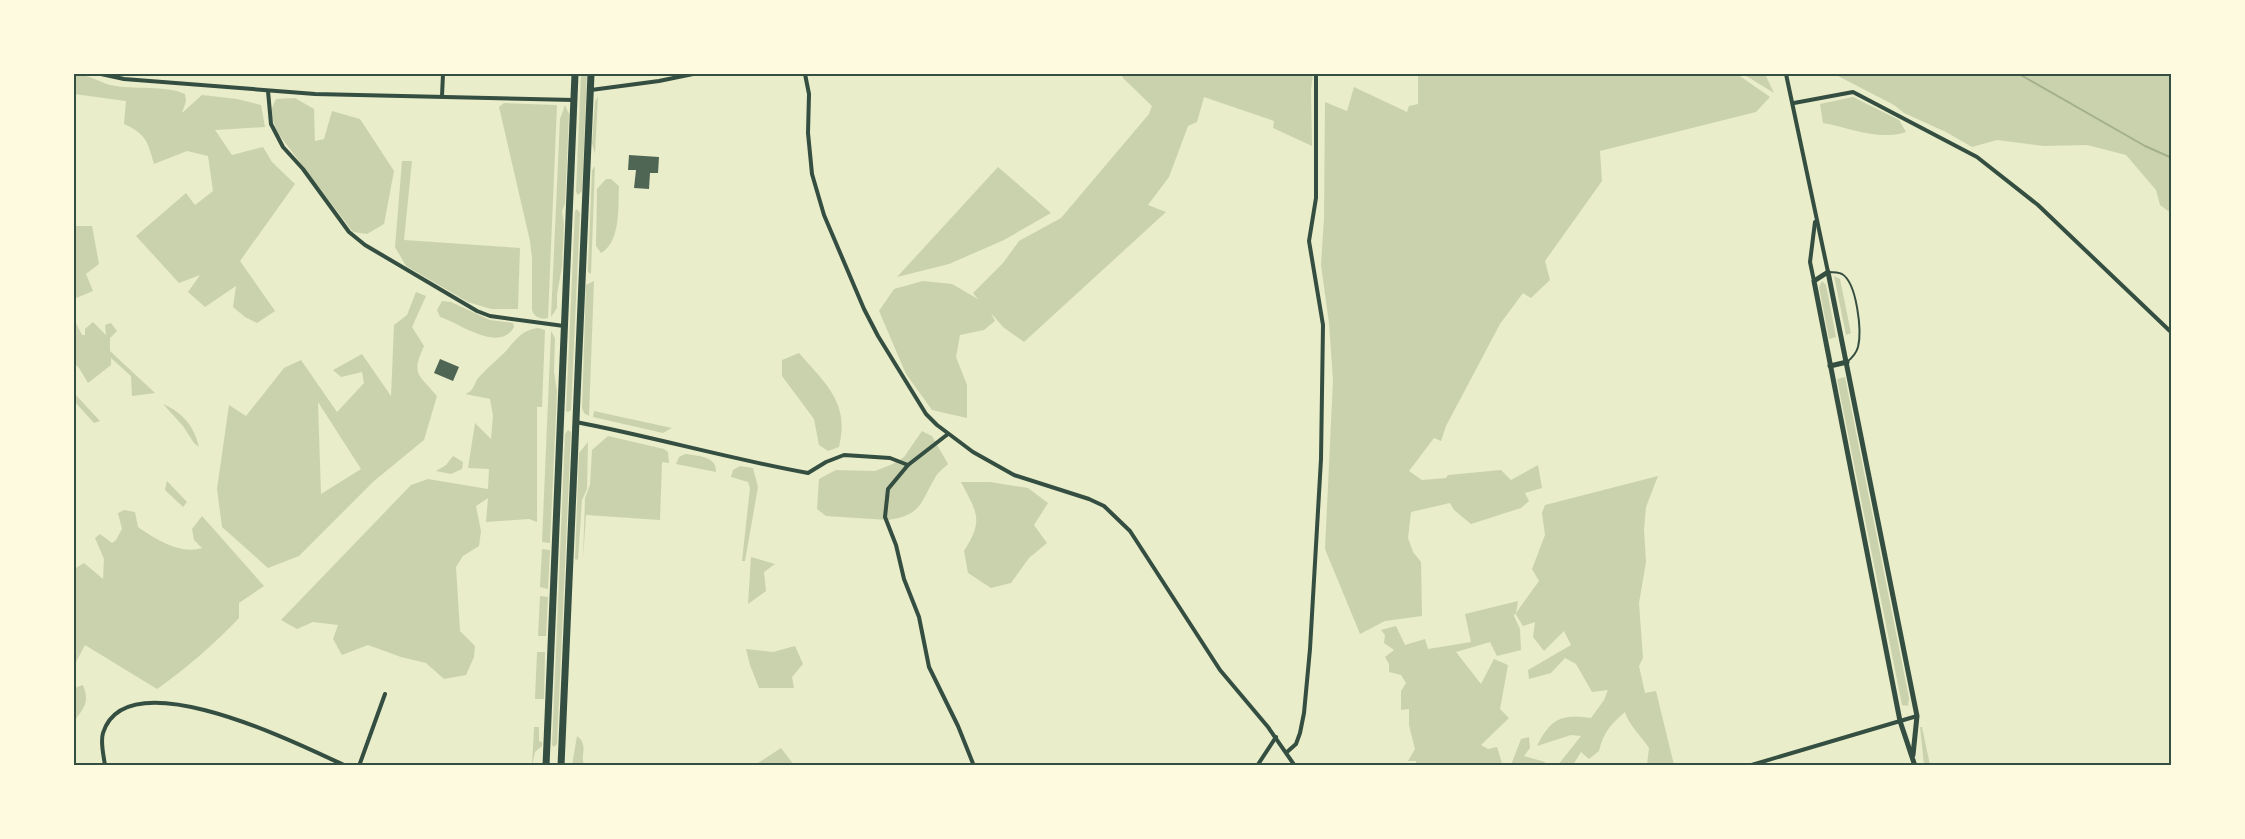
<svg xmlns="http://www.w3.org/2000/svg" width="2245" height="839" font-family="Rubik,sans-serif">
  <style>
    .green { fill: #cad2ad; fill-rule: evenodd }
    .lines { fill: none; stroke-linecap: round; stroke-linejoin: round }
    .stream { stroke: #a3b18a; stroke-width: 2 }
    .building { fill: #4f6655 }
    .service { stroke: #344e41; stroke-width: 2 }
    .minor { stroke: #344e41; stroke-width: 4 }
    .tertiary { stroke: #344e41; stroke-width: 5 }
    .trunk { stroke: #344e41; stroke-width: 7 }
    .neatline { fill: none; stroke: #344e41; stroke-width: 2 }
  </style>
  <rect width="100%" height="100%" fill="#e9edc9"/>
  <!-- green -->
  <g class="green">
    <path d="M74 74C87 74 97 81 110 85 132 90 167 85 185 94L186 101 182 113 202 95 237 99 261 105 265 127 215 130 232 155 263 147 272 162 295 184 240 261 275 311 257 323 245 317 233 307 236 286 205 307 188 292 200 275 179 283 136 236 186 193 195 205 213 191 208 156 187 151 154 164C148 142 146 134 124 124L126 101 74 94Z"/>
    <path d="M581 74H587L582 191 578 195 576 192Z"/>
    <path d="M1122 74H1313L1311 90 1312 146 1273 128 1274 121 1204 97 1197 122 1188 126 1169 177 1148 205 1166 212 1024 342 1003 327 991 313 995 321 984 330 960 335 956 357 967 385V418L932 410 906 374 879 311 894 289 923 281 952 284 978 299 973 293 1003 263 1019 241 1061 218 1149 114 1152 106 1123 78Z"/>
    <path d="M1418 74H1737L1770 97 1756 112 1600 151 1602 181 1545 261 1550 280 1531 298 1523 293 1500 324 1446 426 1441 441 1434 438 1409 471 1422 480 1446 478 1448 475 1501 470 1511 480 1538 465 1542 488 1525 493 1529 501 1521 508 1471 524 1454 510 1450 503 1411 512 1408 538 1413 552 1421 562 1422 616 1385 621 1360 634 1325 549 1333 380 1329 323 1321 265 1324 218 1325 102 1347 111 1354 87 1407 112 1409 106 1418 104Z"/>
    <path d="M1743 74H1765L1774 93Z"/>
    <path d="M1838 74H2171V213L2160 205 2156 190 2126 155 2087 145 2044 146 1997 140 1972 147 1946 132 1904 113 1894 105 1838 76Z"/>
    <path d="M598 96 595 154 592 143 595 102Z"/>
    <path d="M1853 97 1899 120 1906 132C1878 141 1851 128 1823 123L1820 104Z"/>
    <path d="M295 98 314 109 315 141 324 139 332 111 360 119 394 171 384 224 367 234 353 232 277 132 270 112 276 99Z"/>
    <path d="M504 103 557 105 548 318C541 320 534 317 532 310V258L530 241 499 107Z"/>
    <path d="M565 105 569 114 565 204 562 211 564 224 562 267 557 294V308L551 317 560 119Z"/>
    <path d="M402 161H412L404 240 520 248 518 309H491L468 302 406 266 395 247Z"/>
    <path d="M595 166 591 274 588 272V269L592 170Z"/>
    <path d="M998 167 1051 213 1004 240 949 264 897 277Z"/>
    <path d="M606 179H611L619 186C618 206 621 242 601 253L596 246 597 189Z"/>
    <path d="M577 209 580 213 571 410 568 412 566 411 575 211Z"/>
    <path d="M74 226H92L99 264 86 274 93 291 74 299Z"/>
    <path d="M1834 276 1840 279 1851 333 1846 335Z"/>
    <path d="M594 281 589 416 584 413 582 408 586 285Z"/>
    <path d="M1822 281 1826 285 1836 337 1829 339 1819 287Z"/>
    <path d="M416 292 426 296 412 327 424 346C411 375 418 373 437 396L424 440 374 481 299 556 268 568 222 527 217 489 229 405 246 416 284 368 301 360 337 412 364 383 362 372 341 377 333 370 362 354 391 396 394 325 407 315ZM318 402 361 469 321 494Z"/>
    <path d="M442 301 451 302 490 320 513 323 514 327C499 354 458 322 440 317L437 310Z"/>
    <path d="M74 322 76 323 82 335H85V329L93 322 106 335 105 325 111 323 117 331 110 338V351L155 393 132 396 131 376 111 358V365L88 383 79 368 74 363Z"/>
    <path d="M538 328 545 330 542 407H537V522L529 519 486 522 488 498 476 506 481 531 479 546 463 556 456 567 460 631 475 646 474 657 466 675 444 679 426 663 401 657 368 645 342 655 333 639 338 625 313 622 297 629 281 620 411 485 428 479 488 489 489 469 468 468 475 423 491 439 493 416 490 399 465 394C475 391 473 383 480 376 487 368 496 361 504 353 515 341 521 330 538 328Z"/>
    <path d="M551 331 555 338 554 372 557 392 550 543 542 542Z"/>
    <path d="M799 353C826 384 850 403 839 447L828 451 819 445 814 419 782 376V360Z"/>
    <path d="M1845 377 1909 698 1908 706 1902 705 1838 384 1837 379Z"/>
    <path d="M74 393 100 421 94 423 74 401Z"/>
    <path d="M163 404C183 413 194 426 199 447L194 443 183 426Z"/>
    <path d="M594 411 672 428 663 433 593 417Z"/>
    <path d="M568 430 571 432 557 744 554 747 552 745 565 434Z"/>
    <path d="M922 431 932 436 948 464C944 468 938 472 935 478 920 503 922 515 888 520L826 516 817 509 819 479 836 470 875 471 893 464 904 457Z"/>
    <path d="M608 436 664 449 668 452 669 463 662 462 660 520 586 515 583 559 585 498 590 485 592 450Z"/>
    <path d="M588 442 587 489 582 500 578 560 575 559 579 453Z"/>
    <path d="M685 454C698 456 717 456 716 472L676 464 679 457Z"/>
    <path d="M453 456 463 462 462 469 451 474 436 471 446 465Z"/>
    <path d="M740 466 753 468 758 487 745 561H742L750 488 748 482 731 477 733 470Z"/>
    <path d="M1658 476 1646 507 1644 530 1646 562 1639 603 1643 658 1639 666 1645 693 1656 691 1674 765H1647L1649 748C1642 737 1628 724 1625 712 1611 724 1603 733 1599 751L1589 759 1581 752 1573 765H1558L1581 736 1571 735 1537 746C1551 718 1561 714 1591 718L1604 700 1608 690 1592 692 1576 664 1565 658 1551 673 1529 679 1528 670 1571 645 1564 631 1544 651 1533 637 1535 622 1523 626 1515 613 1514 616 1520 629 1521 650 1497 656 1490 642 1456 652 1481 684 1494 659 1508 665 1500 709 1509 718 1481 745 1488 749 1497 747 1502 763 1501 765H1416V761H1408L1415 749 1409 725V709L1401 710V691L1406 683 1401 675 1389 672V664L1385 657 1394 650 1384 643 1385 635 1381 630 1396 626 1405 645 1425 639 1428 649 1471 642 1465 614 1518 601 1516 613 1539 581 1532 569 1545 535 1542 513 1545 505Z"/>
    <path d="M167 481 187 502 183 507 165 490Z"/>
    <path d="M961 482H990L1028 488 1048 503 1034 525 1047 543 1029 558 1011 583 991 588 968 573 964 551C984 520 977 513 961 482Z"/>
    <path d="M124 510 135 512 138 527C155 539 181 555 202 548L194 540 192 529 202 516 264 586 239 603V618C213 645 188 667 157 689L85 645 76 662H74V569L84 563 103 579 104 559 95 538 100 534 112 543 116 540 122 529 118 513Z"/>
    <path d="M542 549 550 550 548 589 540 587Z"/>
    <path d="M751 557 775 564 764 572 766 591 748 604Z"/>
    <path d="M540 596 548 597 546 636H538Z"/>
    <path d="M795 646 803 664 792 677 794 688H759L750 665 746 649 773 652Z"/>
    <path d="M537 652H545L544 699H535Z"/>
    <path d="M83 685C90 703 84 707 74 722V688Z"/>
    <path d="M534 727H539V741L542 742V746L535 752 532 766Z"/>
    <path d="M1920 727H1922L1930 765H1924Z"/>
    <path d="M577 736C589 745 580 754 584 765H572Z"/>
    <path d="M1529 737 1530 748 1524 756 1545 762 1544 765H1511L1521 739Z"/>
    <path d="M781 748 794 765H755Z"/>
  </g>
  <g class="lines">
    <!-- stream -->
    <path class="stream" d="M2019 74 2145 146 2172 158"/>
  </g>
  <!-- building -->
  <g class="building">
    <path d="M629 155 659 157 658 173H650L649 189 634 188 636 170H628Z"/>
    <path d="M440 359 459 367 453 381 434 373Z"/>
  </g>
  <g class="lines">
    <!-- service -->
    <path class="service" d="M1828 272C1833 272 1838 272 1842 274 1857 283 1862 331 1858 347 1856 354 1852 358 1847 362"/>
    <!-- minor -->
    <g class="minor">
      <path d="M101 74 124 79 315 94 574 100"/>
      <path d="M805 74 809 94 808 133 812 174 824 215 864 309 878 336 926 414 937 425 973 452 1014 475 1089 499 1104 506 1130 531 1220 670 1268 727 1295 766"/>
      <path d="M1786 74 1828 272"/>
      <path d="M591 90 659 81 693 74"/>
      <path d="M268 91 271 124 283 147 303 169 349 232 365 245 477 311 490 316 564 326"/>
      <path d="M442 96 443 74"/>
      <path d="M1794 103 1853 92 1977 157 2038 205 2172 333"/>
      <path d="M1814 281 1810 262 1815 222"/>
      <path d="M576 422C654 437 730 459 808 473L826 462 844 455 890 458 908 465"/>
      <path d="M948 434 908 465 888 489 885 517 896 545 904 579 919 617 929 667 958 726 974 766"/>
      <path d="M1287 752 1296 744 1300 733 1304 713 1310 649 1321 459 1323 325 1309 241 1316 198V74"/>
      <path d="M105 766C104 756 100 743 103 733 127 657 302 746 346 766"/>
      <path d="M359 766 385 694"/>
      <path d="M1257 766 1276 737"/>
      <path d="M1748 766 1917 716"/>
    </g>
    <!-- tertiary -->
    <g class="tertiary">
      <path d="M1830 366 1847 362"/>
      <path d="M1913 755 1917 716 1828 272 1814 281 1900 721 1915 766"/>
    </g>
    <!-- trunk -->
    <g class="trunk">
      <path d="M546 766 575 74"/>
      <path d="M561 766 591 74"/>
    </g>
  </g>
  <!-- border -->
  <rect width="2245" height="839" fill="none" stroke="#fefae0" stroke-width="150"/>
  <rect x="75" y="75" width="2095" height="689" class="neatline"/>
</svg>
